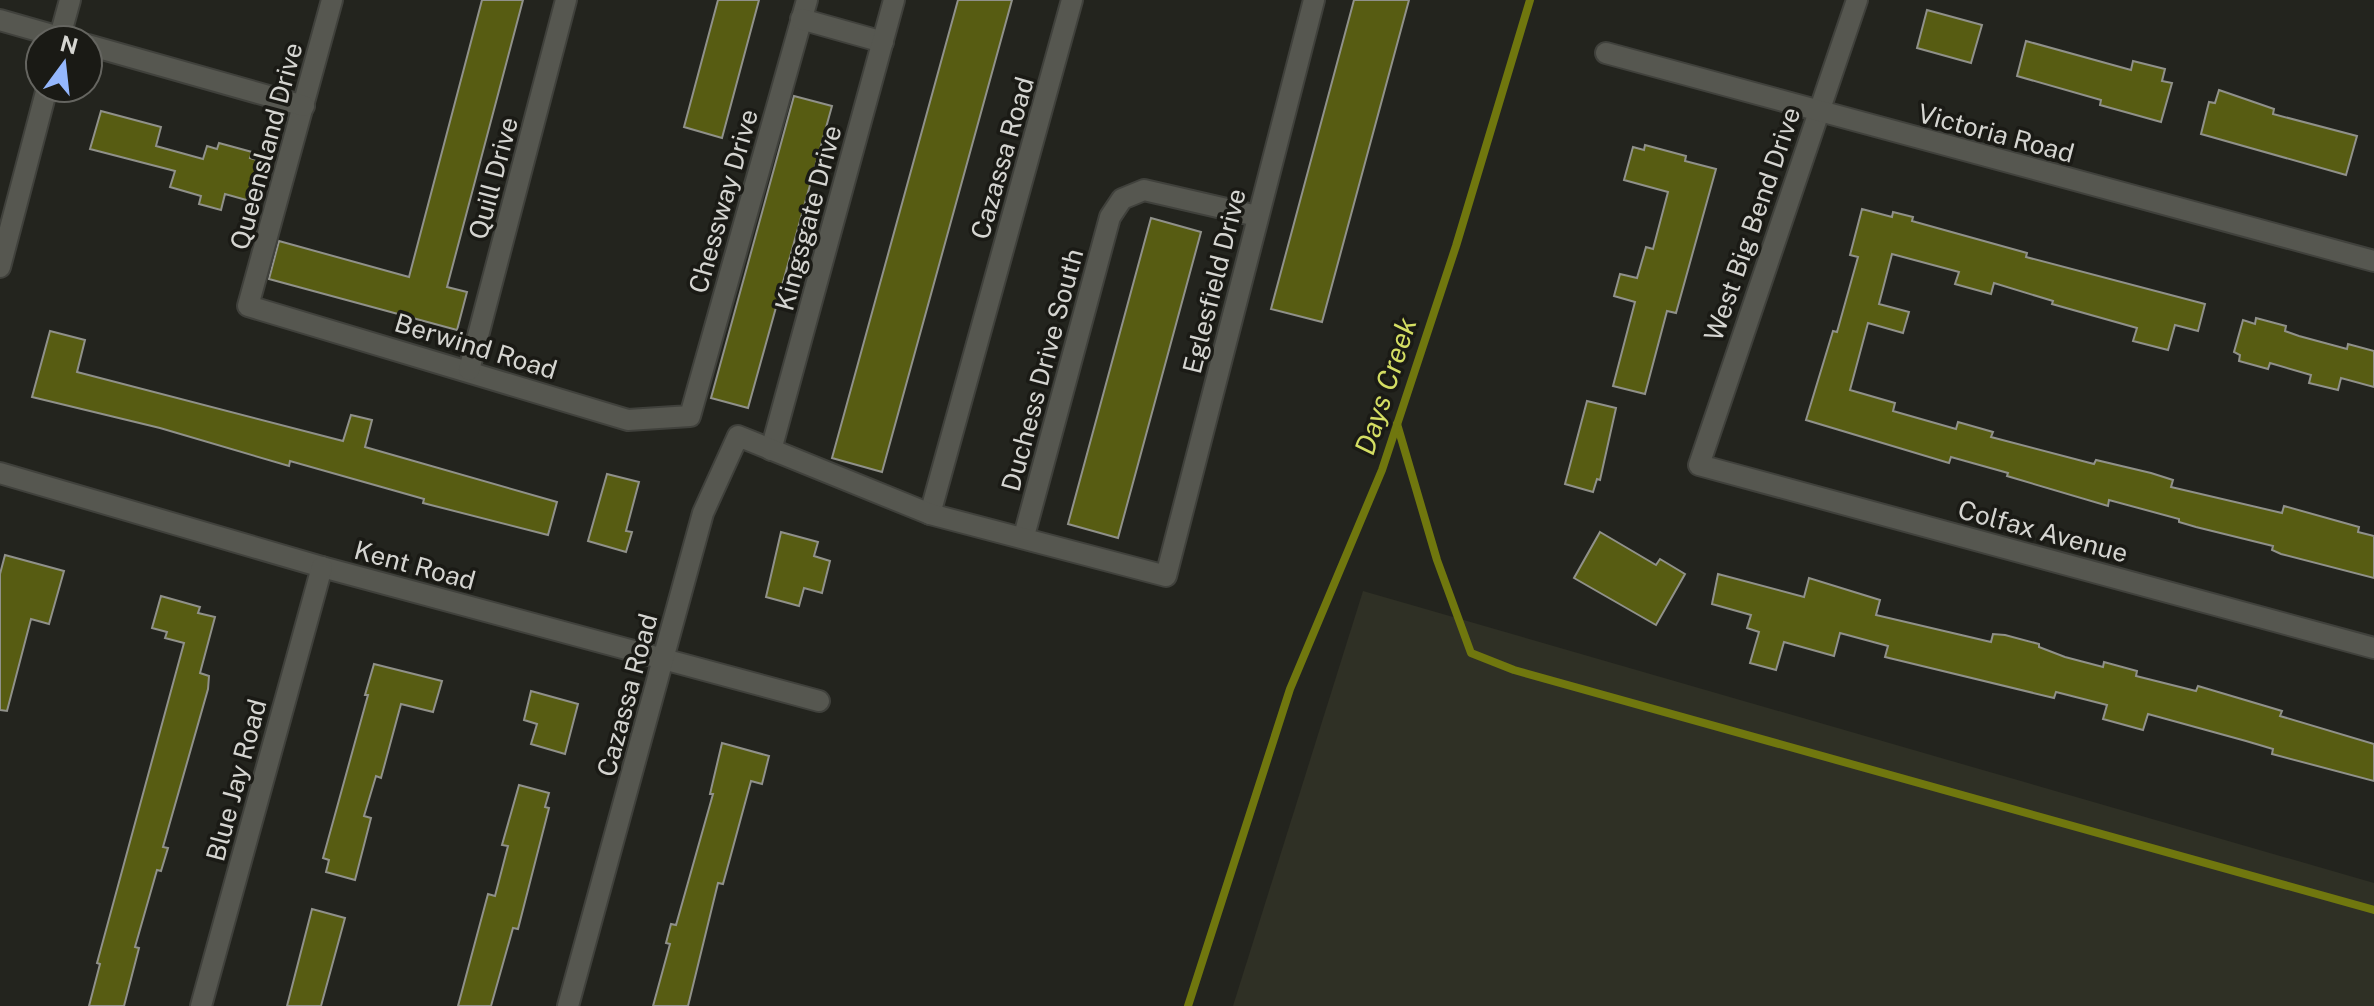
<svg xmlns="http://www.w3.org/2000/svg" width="2374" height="1006" font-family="'Public Sans',sans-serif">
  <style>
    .built { fill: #2f3025 }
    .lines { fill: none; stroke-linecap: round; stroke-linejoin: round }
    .stream { stroke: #70770e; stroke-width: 8 }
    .building { fill: #575c12; stroke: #90918a; stroke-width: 2 }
    .minor-casing { stroke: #40413c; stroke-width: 24 }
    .minor { stroke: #565750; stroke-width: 20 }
    .labels { text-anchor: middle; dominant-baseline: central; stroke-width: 7; stroke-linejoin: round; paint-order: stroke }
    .street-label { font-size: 26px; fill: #d5d5d1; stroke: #1a1a15 }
    .water-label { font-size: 28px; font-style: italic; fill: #d4de63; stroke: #1a1a15 }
  </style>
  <rect width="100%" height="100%" fill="#23241e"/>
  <!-- built -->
  <path class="built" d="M1363 591 2374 883V1006H1233Z"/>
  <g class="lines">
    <!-- stream -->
    <g class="stream">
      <path d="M1397 424 1437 560 1471 653 1514 670 2374 910"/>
      <path d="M1188 1006 1290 689 1382 470 1456 246 1530 0"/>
    </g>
  </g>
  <!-- building -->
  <g class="building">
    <path d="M482 0H523L447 287 467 292 457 330 269 279 279 241 409 277Z"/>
    <path d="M718 0H759L722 138 684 127Z"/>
    <path d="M958 0H1012L882 472 832 458Z"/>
    <path d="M1354 0H1409L1322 322 1271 309Z"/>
    <path d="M1927 10 1982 25 1971 63 1917 48Z"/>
    <path d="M2026 41 2131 70 2133 61 2165 69 2162 81 2172 83 2161 122 2100 105 2101 100 2017 76Z"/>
    <path d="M2219 90 2274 109 2273 114 2357 136 2346 175 2201 134 2209 102 2215 103Z"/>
    <path d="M794 96 832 106 748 408 711 398Z"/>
    <path d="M101 111 161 127 156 146 203 159 207 146 217 149 219 143 252 152 250 158 261 161 250 201 225 194 221 210 199 204 201 196 170 187 175 171 90 149Z"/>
    <path d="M1645 145 1686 156 1685 161 1716 169 1676 313 1667 311 1645 394 1613 386 1635 302 1614 296 1620 274 1637 278 1646 247 1653 249 1668 192 1624 180 1633 147 1644 150Z"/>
    <path d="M1862 209 1892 217 1893 212 1913 217 1912 221 2027 253 2026 257 2205 304 2198 331 2175 325 2168 350 2133 341 2137 328 2052 304 2053 301 1994 283 1991 294 1955 284 1959 272 1892 254 1879 304 1909 312 1903 333 1868 323 1850 390 1895 403 1893 411 1956 429 1958 422 1993 432 1991 437 2094 464 2096 460 2151 473 2173 480 2171 487 2282 513 2284 506 2359 527 2358 532 2374 536V578L2281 554 2272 550 2273 546 2196 527 2179 522V519L2109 500 2108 506 2007 476 2008 473 1951 457 1949 463 1806 420 1833 331 1837 332 1858 257 1850 255Z"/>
    <path d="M1151 218 1201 232 1118 538 1068 524Z"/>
    <path d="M2256 318 2286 326 2285 331 2299 336 2347 349 2348 344 2374 351V387L2341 378 2338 390 2309 383 2311 375 2270 363 2268 369 2239 361 2240 355 2234 352 2243 320 2255 324Z"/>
    <path d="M50 331 85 340 77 372 343 441 351 415 372 420 365 447 557 502 548 535 423 503 424 499 290 461 289 466 160 428 32 397Z"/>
    <path d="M1587 401 1616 408 1600 480 1597 479 1593 492 1565 484Z"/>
    <path d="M607 474 639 482 626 531 632 532 626 552 588 541Z"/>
    <path d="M781 532 818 542 814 556 830 561 822 593 804 588 799 606 766 597Z"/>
    <path d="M1600 532 1656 565 1660 559 1685 574 1656 625 1574 578Z"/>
    <path d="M5 555 64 571 49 624 31 619 7 711 0 710V574Z"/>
    <path d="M1718 574 1804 597 1809 578 1880 600 1876 615 1991 642 1993 634 2005 635 2039 644V647L2065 657 2103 667 2104 662 2137 671 2136 676 2196 691 2198 686 2282 711 2280 716 2374 744V781L2272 754 2273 749 2246 741 2148 714 2143 730 2103 719 2107 705 2056 692 2054 698 1885 657 1888 646 1840 633 1834 656 1784 642 1776 670 1750 663 1759 632 1747 628 1751 615 1712 604Z"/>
    <path d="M161 596 200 607 198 613 215 617 200 673 209 676 208 689 163 847 168 848 161 871 157 870 135 947 139 948 124 1006H89L100 964 97 963 184 643 165 638 167 632 152 628Z"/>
    <path d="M374 664 442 681 433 712 401 704 381 778 376 776 364 816 371 818 355 880 326 872 329 860 323 858 368 695H365Z"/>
    <path d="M531 691 578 704 565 754 531 744 537 724 524 720Z"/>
    <path d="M722 743 769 756 762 784 751 781 723 884 718 883 688 1006H653L670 944 666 943 671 924 676 925 713 794H710Z"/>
    <path d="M519 785 549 793 545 807 549 808 518 929 513 928 491 1006H458L488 894 495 896 508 846 502 845Z"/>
    <path d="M312 909 345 918 321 1006H287Z"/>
  </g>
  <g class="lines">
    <!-- minor casing -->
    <g class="minor-casing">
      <g id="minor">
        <path d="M332 0 248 306 628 420 690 416 807 0"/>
        <path d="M1857 0 1699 465 2374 648"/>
        <path d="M801 19 883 42"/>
        <path d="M0 20 70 40"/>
        <path d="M59 40 70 0"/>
        <path d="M88 45 304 106"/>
        <path d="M1606 53 2374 261"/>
        <path d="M0 267 47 88"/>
        <path d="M469 370 566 0"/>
        <path d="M771 450 894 0"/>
        <path d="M0 473 322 567 819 701"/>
        <path d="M930 514 1072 0"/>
        <path d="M1024 536 1110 217 1122 199 1144 190 1257 216"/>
        <path d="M201 1006 322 567"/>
        <path d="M568 1006 703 513 738 436 930 514 1166 576 1314 0"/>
      </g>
    </g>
    <!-- minor -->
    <use href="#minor" class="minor"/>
  </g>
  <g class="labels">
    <!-- street labels -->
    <g class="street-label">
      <text transform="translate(1996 133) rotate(15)">Victoria Road</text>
      <text transform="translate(266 146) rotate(-75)">Queensland Drive</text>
      <text transform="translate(1002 158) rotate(-74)">Cazassa Road</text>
      <text transform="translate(493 178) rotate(-75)">Quill Drive</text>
      <text transform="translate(723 201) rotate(-74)">Chessway Drive</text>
      <text transform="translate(808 218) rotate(-75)">Kingsgate Drive</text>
      <text transform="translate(1752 224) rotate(-71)">West Big Bend Drive</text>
      <text transform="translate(1214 281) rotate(-76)">Eglesfield Drive</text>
      <text transform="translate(476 346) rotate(17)">Berwind Road</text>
      <text transform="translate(1042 370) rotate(-75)">Duchess Drive South</text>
      <text transform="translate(2043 531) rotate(15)">Colfax Avenue</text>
      <text transform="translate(415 565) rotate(15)">Kent Road</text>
      <text transform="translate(627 695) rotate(-75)">Cazassa Road</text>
      <text transform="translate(236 780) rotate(-75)">Blue Jay Road</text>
    </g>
    <!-- water labels -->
    <g class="water-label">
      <text transform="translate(1385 386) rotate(-72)">Days Creek</text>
    </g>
  </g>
  <!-- north arrow -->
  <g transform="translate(64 64) rotate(15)"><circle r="38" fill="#1a1a15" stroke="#656560" stroke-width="2"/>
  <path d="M0-6L14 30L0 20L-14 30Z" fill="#94b7fd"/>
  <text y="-12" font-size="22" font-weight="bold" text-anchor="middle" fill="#d5d5d1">N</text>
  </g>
</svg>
